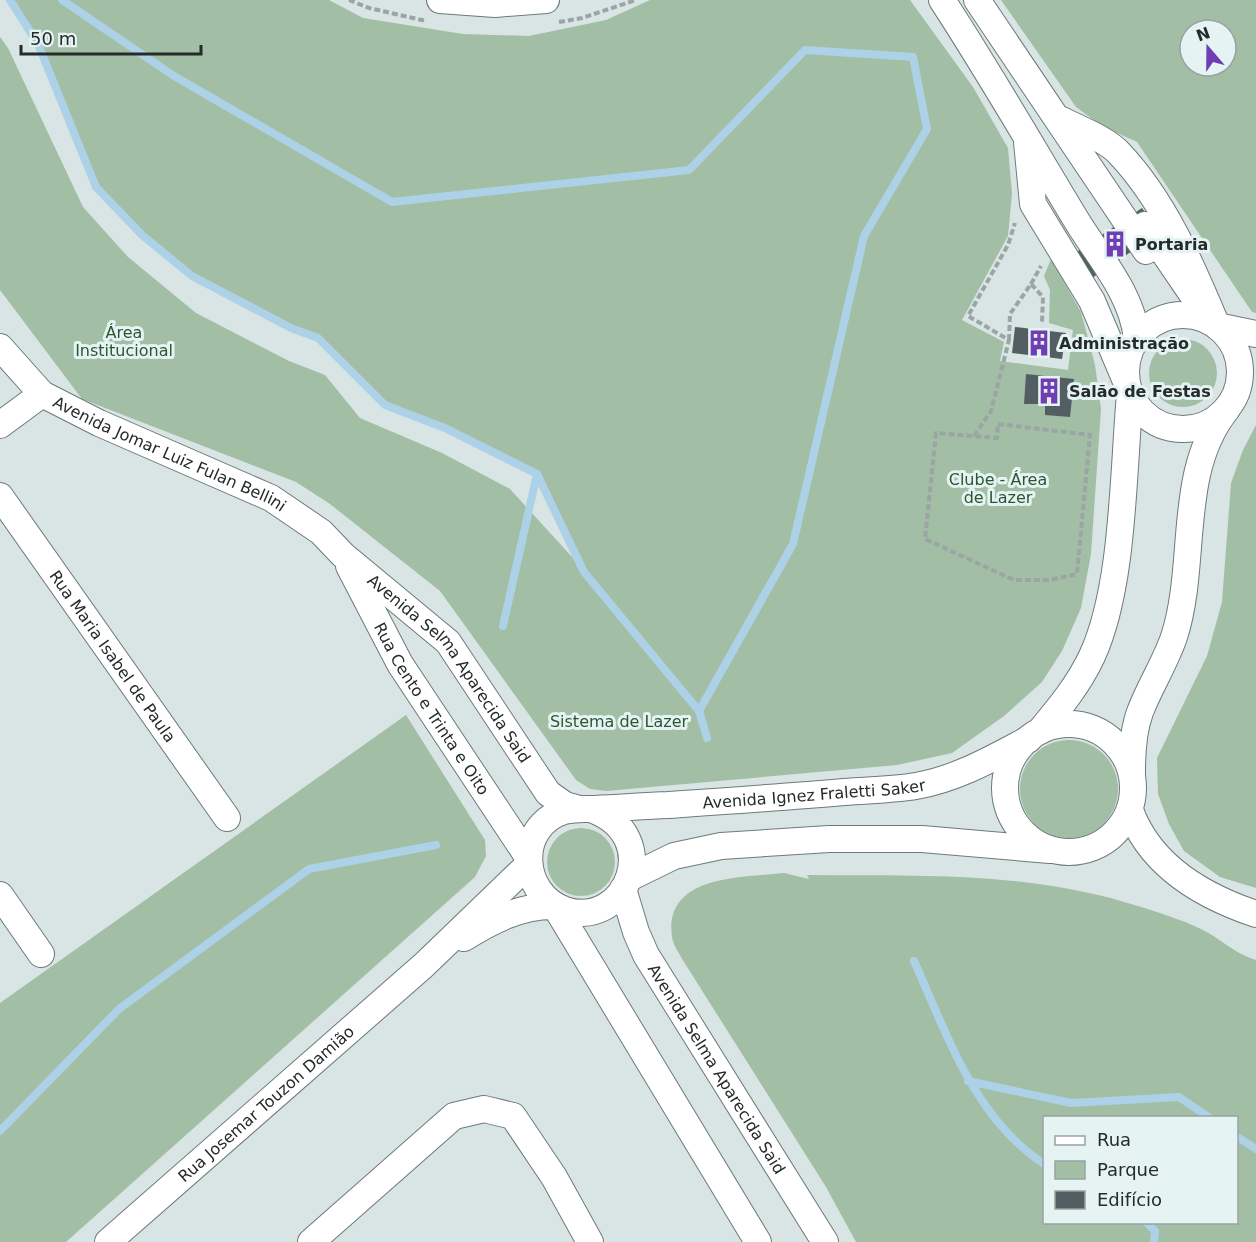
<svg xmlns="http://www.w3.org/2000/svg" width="1256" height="1242" font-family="'DejaVu Sans',sans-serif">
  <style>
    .green { fill: #a2bea5; fill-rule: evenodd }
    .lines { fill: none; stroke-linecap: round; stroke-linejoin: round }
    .stream { stroke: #add1e7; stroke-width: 8 }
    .building { fill: #525e61 }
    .minor-casing { stroke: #6d7a79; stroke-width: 28 }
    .path { stroke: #9ba5a4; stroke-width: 4; stroke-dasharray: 6 3; stroke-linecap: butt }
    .minor { stroke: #fff; stroke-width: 26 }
    .labels { text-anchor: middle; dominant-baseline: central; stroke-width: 6; stroke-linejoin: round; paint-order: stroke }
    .poi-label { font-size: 16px; font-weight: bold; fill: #252b2a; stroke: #e5f3f2; text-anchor: start }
    .park-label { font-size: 16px; fill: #2a5733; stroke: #e5f3f2 }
    .street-label { font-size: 16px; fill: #252b2a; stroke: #e5f3f2 }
  </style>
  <rect width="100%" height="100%" fill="#d8e5e4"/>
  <!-- green -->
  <g class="green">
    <path d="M10 0H329L363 18 463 34 529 36 606 20 650 0H910L973 87 1008 148 1012 193 1008 236 962 320 1004 342 1000 361 1068 370 1073 330 1049 323 1050 290 1044 276 1051 259 1081 312 1095 365 1101 409 1091 554 1081 608 1062 651 1042 682 1004 716 952 753 897 765 606 791 590 789 576 780 440 591 330 504 296 482 82 399 0 290V37L8 48 83 207 128 257 196 313 289 361 325 375 360 418 442 453 510 489 583 569 539 474 445 428 385 405 318 338 291 328 192 276 142 235 96 187 38 44Z"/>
    <path d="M1001 0H1256V313L1252 312 1137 142 1102 126 1076 107ZM1190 30H1226V66H1190Z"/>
    <circle cx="1183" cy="373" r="34"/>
    <path d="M1256 425V888L1220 877 1184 851 1169 824 1158 794 1157 758 1207 656 1222 602 1231 483 1243 450Z"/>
    <path d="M406 715 485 840 486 856 475 877 66 1242H0V1003Z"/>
    <circle cx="1069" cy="789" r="49"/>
    <circle cx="581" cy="862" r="34"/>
    <path d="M784 873 809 879 807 875C922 876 1029 871 1141 907 1161 913 1182 920 1201 929 1220 938 1235 954 1256 960V1242H856L826 1187 684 962C680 955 673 945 672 937 664 874 743 878 784 873ZM1044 1118H1236V1222H1044Z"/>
  </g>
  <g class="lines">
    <!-- stream -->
    <g class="stream">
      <path d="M10 0 38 44 96 187 142 235 192 276 291 328 318 338 385 405 445 428 537 474 584 572 699 711 707 738"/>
      <path d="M62 0 174 76 392 202 689 170 805 50 913 57 927 129 864 236 793 544 699 711"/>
      <path d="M503 626 537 474"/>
      <path d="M914 961C947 1034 974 1118 1044 1164"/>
      <path d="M968 1081 1071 1103 1179 1097 1210 1118"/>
      <path d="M0 1131 119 1009 309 869 436 845"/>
      <path d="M1236 1136 1256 1149"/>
      <path d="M1146 1222 1155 1231 1154 1242"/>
    </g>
  </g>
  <!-- building -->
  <g class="building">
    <path d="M1142 208 1159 233 1089 280 1072 255Z"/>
    <path d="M1015 327 1066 333 1062 359 1012 353Z"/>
    <path d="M1026 374 1074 379 1070 417 1045 415V404H1024Z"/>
  </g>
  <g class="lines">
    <!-- minor casing -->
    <g class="minor-casing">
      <g id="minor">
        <path d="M440 0 495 4 546 0"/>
        <path d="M942 0C989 72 1031 145 1075 218 1099 258 1131 291 1137 338"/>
        <path d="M977 0 1146 251"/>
        <path d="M1062 120C1079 129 1104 138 1118 152 1164 200 1192 266 1217 326"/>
        <path d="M1027 142 1033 204 1092 301 1125 379"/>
        <path d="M1145 225 1192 294"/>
        <circle cx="1183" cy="372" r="57"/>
        <path d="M1217 326 1256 334"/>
        <path id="s1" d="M0 347 42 394 99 423 271 498 321 532 343 555 448 642 548 793 565 805 576 808"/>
        <path d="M0 425 42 394"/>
        <path id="s2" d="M0 496 227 818"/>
        <path id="s3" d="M349 566 400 664 528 857"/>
        <circle cx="1069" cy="788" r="64"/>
        <path d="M1040 731C1060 707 1079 684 1092 656 1124 587 1123 471 1130 394"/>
        <path d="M1132 771C1132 751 1133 731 1140 712 1150 686 1165 663 1174 637 1198 563 1176 472 1227 409"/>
        <path id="s4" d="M591 809C666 836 626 930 565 910 520 894 515 827 564 811 575 808 584 809 595 809 619 808 643 806 668 805 726 801 785 797 844 792 868 790 893 790 916 786 957 779 993 758 1029 739"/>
        <path d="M1130 810C1150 866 1202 896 1256 914"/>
        <path d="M629 878 674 856 721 846 829 839H922L1050 850"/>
        <path id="s5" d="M623 889 636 932 646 955 825 1242"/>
        <path d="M0 895 41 954"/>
        <path d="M464 938C491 921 522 905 555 906L758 1242"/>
        <path id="s6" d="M108 1242 424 965 529 864"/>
        <path d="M311 1242 454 1116 484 1109 513 1116 554 1177 590 1242"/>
      </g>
    </g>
    <!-- path -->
    <g class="path">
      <path d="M349 0 369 8 426 21"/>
      <path d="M559 22 582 18 636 0"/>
      <path d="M1031 284 1041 266"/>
      <path d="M1009 340 1010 314 1031 284 1043 297 1042 323"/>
      <path d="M998 424 1090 435 1077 574 1050 580H1014L925 539 936 433 997 438Z"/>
      <path d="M974 436 991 411 1009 340 968 316 1008 245 1015 223"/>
    </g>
    <!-- minor -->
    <use href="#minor" class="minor"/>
  </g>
  <!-- icons -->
  <defs>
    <g id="building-bare" transform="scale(2.07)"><path d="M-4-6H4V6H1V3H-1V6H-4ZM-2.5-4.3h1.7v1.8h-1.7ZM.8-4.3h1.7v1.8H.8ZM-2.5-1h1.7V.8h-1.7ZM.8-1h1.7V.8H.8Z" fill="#713db4" stroke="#e5f3f2" stroke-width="2.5" paint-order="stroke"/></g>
  </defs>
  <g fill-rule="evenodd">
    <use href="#building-bare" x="1115" y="244"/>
    <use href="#building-bare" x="1039" y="343"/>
    <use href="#building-bare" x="1049" y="391"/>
  </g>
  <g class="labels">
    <!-- poi labels -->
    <g class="poi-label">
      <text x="1135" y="244">Portaria</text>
      <text x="1059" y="343">Administração</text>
      <text x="1069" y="391">Salão de Festas</text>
    </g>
    <!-- park labels -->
    <g class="park-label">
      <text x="124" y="332">Área<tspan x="124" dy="18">Institucional</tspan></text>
      <text x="998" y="479">Clube - Área<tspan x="998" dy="18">de Lazer</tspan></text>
      <text x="619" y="721">Sistema de Lazer</text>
    </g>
    <!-- street labels -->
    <g class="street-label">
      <text stroke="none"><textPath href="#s1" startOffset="204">Avenida Jomar Luiz Fulan Bellini</textPath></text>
      <text stroke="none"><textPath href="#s2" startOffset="196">Rua Maria Isabel de Paula</textPath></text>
      <text stroke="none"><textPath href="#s1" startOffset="564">Avenida Selma Aparecida Said</textPath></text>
      <text stroke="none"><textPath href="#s3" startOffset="165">Rua Cento e Trinta e Oito</textPath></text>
      <text stroke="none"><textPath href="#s4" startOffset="548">Avenida Ignez Fraletti Saker</textPath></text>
      <text stroke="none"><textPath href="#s5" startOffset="204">Avenida Selma Aparecida Said</textPath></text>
      <text stroke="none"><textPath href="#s6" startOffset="210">Rua Josemar Touzon Damião</textPath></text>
    </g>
  </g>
  <!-- legend -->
  <rect x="1043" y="1116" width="195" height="108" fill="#e5f3f2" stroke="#98a3a2" stroke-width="1.5"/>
  <rect x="1055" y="1136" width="30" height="9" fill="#ffffff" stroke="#98a3a2" stroke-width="1.5"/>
  <text x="1097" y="1146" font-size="18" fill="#252b2a">Rua</text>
  <rect x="1055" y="1161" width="30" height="18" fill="#a2bea5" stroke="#98a3a2" stroke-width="1.5"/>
  <text x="1097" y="1176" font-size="18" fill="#252b2a">Parque</text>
  <rect x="1055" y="1191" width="30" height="18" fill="#525e61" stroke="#98a3a2" stroke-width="1.5"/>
  <text x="1097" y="1206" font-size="18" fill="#252b2a">Edifício</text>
  <!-- north arrow -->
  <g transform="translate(1208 48) rotate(340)"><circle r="28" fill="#e5f3f2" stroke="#98a3a2" stroke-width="1.5"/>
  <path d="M0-4.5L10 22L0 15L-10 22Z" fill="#713db4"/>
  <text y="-9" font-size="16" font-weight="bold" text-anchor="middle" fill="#252b2a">N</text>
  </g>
  <!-- scale -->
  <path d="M21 45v9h180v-9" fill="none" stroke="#252b2a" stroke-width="3"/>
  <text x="30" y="45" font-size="18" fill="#252b2a" stroke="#e5f3f2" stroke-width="4.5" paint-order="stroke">50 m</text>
</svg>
